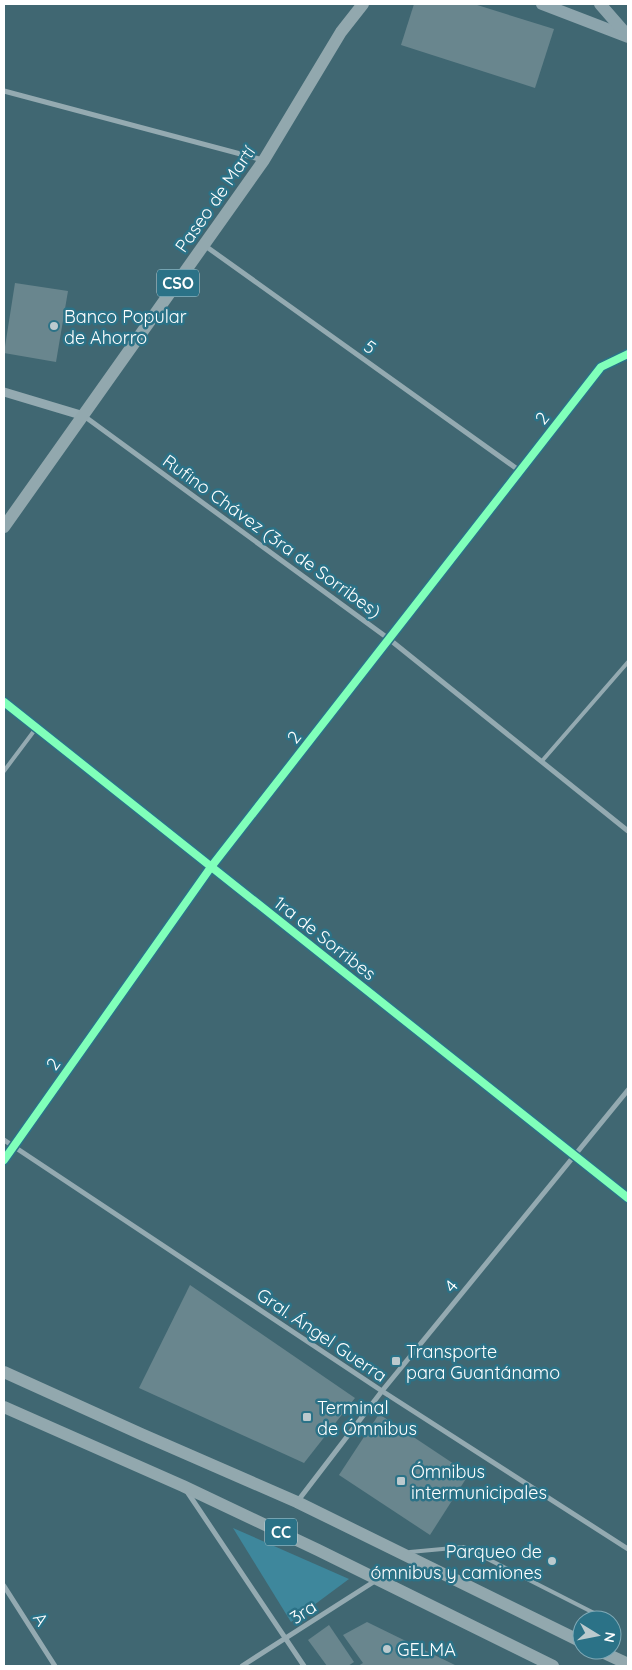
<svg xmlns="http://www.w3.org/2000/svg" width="632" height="1670" font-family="Quicksand,sans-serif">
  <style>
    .green { fill: #3e879c }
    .building { fill: #69868e }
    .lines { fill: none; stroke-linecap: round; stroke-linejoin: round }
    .service { stroke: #94aab1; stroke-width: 4 }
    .minor { stroke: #94aab1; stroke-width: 5 }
    .tertiary { stroke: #94aab1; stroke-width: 9 }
    .secondary { stroke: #8da5ad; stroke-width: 12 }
    .primary { stroke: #92a8ae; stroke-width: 12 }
    .cycleway-casing { stroke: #2b7287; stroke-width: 11 }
    .cycleway { stroke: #80ffba; stroke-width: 8 }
    .poi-dot { fill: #bccace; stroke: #2b7287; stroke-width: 2 }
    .labels { text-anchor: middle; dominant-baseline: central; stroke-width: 5; stroke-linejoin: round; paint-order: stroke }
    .shield { fill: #2b7287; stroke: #bfd5db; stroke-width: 1 }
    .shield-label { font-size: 16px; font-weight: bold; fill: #fff }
    .street-label { font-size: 18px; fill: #fff; stroke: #2b7287 }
    .poi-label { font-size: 18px; fill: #fff; stroke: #2b7287; text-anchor: start }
  </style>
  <rect width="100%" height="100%" fill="#406772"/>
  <!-- green -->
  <path class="green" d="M233 1528 349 1579 291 1622Z"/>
  <!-- building -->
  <g class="building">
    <path d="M414 4H474L554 29 535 88 401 45Z"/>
    <path d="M15 283 68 291 56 362 4 353Z"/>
    <path d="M190 1285 355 1398 304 1463 139 1388Z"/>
    <path d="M379 1414 469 1474 430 1535 339 1475Z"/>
    <path d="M367 1622 457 1666H358L363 1663 343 1635Z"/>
    <path d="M329 1625 354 1662 348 1666H327L308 1640Z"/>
  </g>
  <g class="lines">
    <!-- service -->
    <g class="service">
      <path d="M542 761 628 662"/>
      <path d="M4 771 37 727"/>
      <path d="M410 1552 464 1547 594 1613 597 1620"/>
    </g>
    <!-- minor -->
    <g class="minor">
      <path d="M4 91 263 160"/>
      <path d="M204 245 520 471"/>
      <path d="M84 416 389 639 628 831"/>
      <path d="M4 702 628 1198"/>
      <path d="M4 1140 382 1391 628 1549"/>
      <path d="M4 1160 211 867 601 367 628 354"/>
      <path d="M188 1493 304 1666"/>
      <path d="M297 1502 382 1391 628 1090"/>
      <path d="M4 1586 55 1666"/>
      <path d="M242 1666 375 1581"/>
    </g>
    <!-- tertiary -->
    <path class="tertiary" d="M4 392 84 416"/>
    <!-- secondary -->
    <g class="secondary">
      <path d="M542 4 628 37"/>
      <path d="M600 4 627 35"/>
    </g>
    <!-- primary -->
    <g class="primary">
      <path d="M4 527 264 160 341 32 363 4"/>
      <path d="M4 1372 141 1434 297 1502 582 1642"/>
      <path d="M4 1407 183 1486 318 1550 553 1666"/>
      <path d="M598 1650 628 1664"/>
    </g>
    <!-- cycleway casing -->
    <g class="cycleway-casing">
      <g id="cycleway">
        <path d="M4 702 628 1198"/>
        <path d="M4 1160 211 867 601 367 628 354"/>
      </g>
    </g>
    <!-- cycleway -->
    <use href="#cycleway" class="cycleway"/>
  </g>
  <!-- markers -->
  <g class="poi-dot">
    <circle cx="54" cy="326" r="5"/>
    <rect x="391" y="1356" width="10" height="10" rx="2.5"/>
    <rect x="302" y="1412" width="10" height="10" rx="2.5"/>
    <rect x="396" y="1476" width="10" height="10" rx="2.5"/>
    <circle cx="552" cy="1561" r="5"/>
    <circle cx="387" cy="1649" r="5"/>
  </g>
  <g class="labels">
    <!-- shield labels -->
    <g class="shield">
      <rect x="157" y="269.5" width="42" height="27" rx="4"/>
      <rect x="265" y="1518.5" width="32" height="27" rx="4"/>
    </g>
    <g class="shield-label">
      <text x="178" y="283">CSO</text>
      <text x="281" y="1532">CC</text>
    </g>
    <!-- street labels -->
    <g class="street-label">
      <text transform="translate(215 199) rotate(-55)">Paseo de Martí</text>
      <text transform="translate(370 347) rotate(36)">5</text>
      <text transform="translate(542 418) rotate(-52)">2</text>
      <text transform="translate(272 536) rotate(36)">Rufino Chávez (3ra de Sorribes)</text>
      <text transform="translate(294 737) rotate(-52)">2</text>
      <text transform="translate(325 938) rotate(38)">1ra de Sorribes</text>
      <text transform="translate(53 1064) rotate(-55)">2</text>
      <text transform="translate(451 1286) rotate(-51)">4</text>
      <text transform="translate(322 1335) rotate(34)">Gral. Ángel Guerra</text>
      <text transform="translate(303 1612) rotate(-33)">3ra</text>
      <text transform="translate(41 1619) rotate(57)">A</text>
    </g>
    <!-- poi labels -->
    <g class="poi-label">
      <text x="64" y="316">Banco Popular<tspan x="64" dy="21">de Ahorro</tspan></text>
      <text x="406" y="1351">Transporte<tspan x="406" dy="21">para Guantánamo</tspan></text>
      <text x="317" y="1407">Terminal<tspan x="317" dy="21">de Ómnibus</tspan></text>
      <text x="411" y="1471">Ómnibus<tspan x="411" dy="21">intermunicipales</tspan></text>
      <text x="542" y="1551" text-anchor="end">Parqueo de<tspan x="542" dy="21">ómnibus y camiones</tspan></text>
      <text x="397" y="1649">GELMA</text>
    </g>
  </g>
  <!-- border -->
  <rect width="632" height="1670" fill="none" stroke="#ffffff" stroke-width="10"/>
  <!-- north arrow -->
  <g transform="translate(597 1635) rotate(100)"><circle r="24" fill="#2b7287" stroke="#80aab7"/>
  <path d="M0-4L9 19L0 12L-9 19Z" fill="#bccace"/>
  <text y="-8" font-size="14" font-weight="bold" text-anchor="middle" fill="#ffffff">N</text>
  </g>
</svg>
